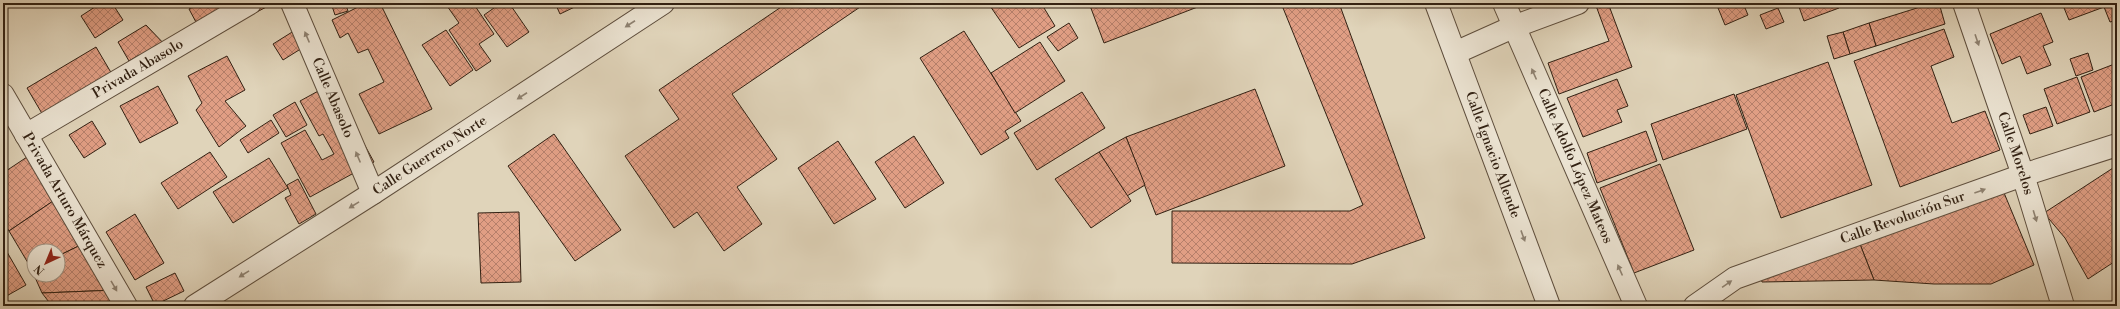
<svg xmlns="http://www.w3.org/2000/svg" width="2120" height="309" font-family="'Libre Bodoni',serif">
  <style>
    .building { fill: url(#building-cross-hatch); stroke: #322113 }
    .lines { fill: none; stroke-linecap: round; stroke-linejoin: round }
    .minor-casing { stroke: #5e4e3d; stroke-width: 24 }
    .minor { stroke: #ebe3d2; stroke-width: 22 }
    .oneway { fill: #8e8272 }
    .labels { text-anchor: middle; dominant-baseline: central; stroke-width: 3; stroke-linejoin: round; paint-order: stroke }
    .street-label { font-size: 14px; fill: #322113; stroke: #ebe3d2 }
  </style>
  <defs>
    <pattern id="building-cross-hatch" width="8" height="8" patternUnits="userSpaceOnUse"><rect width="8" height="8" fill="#e09e84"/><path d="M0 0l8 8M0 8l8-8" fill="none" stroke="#b6806b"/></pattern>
  </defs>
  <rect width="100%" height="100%" fill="#e0d4ba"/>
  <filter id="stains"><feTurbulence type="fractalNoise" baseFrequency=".005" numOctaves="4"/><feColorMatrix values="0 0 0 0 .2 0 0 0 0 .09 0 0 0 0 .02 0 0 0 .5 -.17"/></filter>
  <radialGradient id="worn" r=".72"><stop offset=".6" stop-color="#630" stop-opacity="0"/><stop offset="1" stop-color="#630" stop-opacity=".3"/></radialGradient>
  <!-- building -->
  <g class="building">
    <path d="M101 3H112L123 20 95 38 81 16Z"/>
    <path d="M200 3H274L205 39 189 9Z"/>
    <path d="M331 3H345L348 11 335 15Z"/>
    <path d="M366 3H380L432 109 379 134 359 94 384 82 368 49 358 53 348 33 340 38 332 20Z"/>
    <path d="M445 3H473L494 34 479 44 491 61 476 71 449 30 459 23Z"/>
    <path d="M501 3H509L529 32 507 47 484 15Z"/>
    <path d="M555 3H583L560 14Z"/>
    <path d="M787 3H866L732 94 777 159 737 187 762 224 724 251 697 212 674 228 625 156 679 119 659 90Z"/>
    <path d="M988 3H1041L1055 26 1019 48Z"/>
    <path d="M1089 3H1208L1104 43Z"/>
    <path d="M1281 3H1339L1425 238 1352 264 1172 263V211H1350L1363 205Z"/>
    <path d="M1595 3H1608L1632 67 1559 94 1548 63 1609 41Z"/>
    <path d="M1716 3H1743L1748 15 1725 25Z"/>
    <path d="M1801 3H1837L1839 8 1804 21 1798 4Z"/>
    <path d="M1933 3H1939L1945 24 1876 46 1869 23Z"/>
    <path d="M2062 3H2117V20L2110 22 2104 7 2069 20Z"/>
    <path d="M1778 8 1784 22 1766 29 1760 15Z"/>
    <path d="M2041 13 2053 42 2043 46 2051 65 2027 74 2020 56 2002 64 1990 34Z"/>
    <path d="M1069 23 1078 38 1058 51 1047 37Z"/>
    <path d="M1869 23 1876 46 1850 54 1843 32Z"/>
    <path d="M305 24 315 40 283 60 273 44Z"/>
    <path d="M146 25 169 49 147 64 139 55 129 61 118 42Z"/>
    <path d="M1944 29 1954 57 1931 66 1952 123 1985 111 2000 150 1900 187 1854 61Z"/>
    <path d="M446 30 473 70 450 86 422 45Z"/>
    <path d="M964 31 1021 121 1005 131 1009 138 981 155 920 58Z"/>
    <path d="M1843 32 1850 54 1834 59 1827 36Z"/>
    <path d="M1040 42 1065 81 1015 113 991 73Z"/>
    <path d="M96 47 116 81 47 122 27 88Z"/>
    <path d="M2088 53 2093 70 2076 76 2070 59Z"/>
    <path d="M227 56 245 90 225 101 246 126 219 147 196 110 202 103 188 76Z"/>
    <path d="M1828 62 1872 185 1781 218 1736 95Z"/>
    <path d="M2117 63V103L2094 112 2081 77Z"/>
    <path d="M2077 77 2090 112 2057 124 2044 89Z"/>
    <path d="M1617 79 1628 106 1617 110 1622 122 1583 137 1567 98Z"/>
    <path d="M331 84 374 162 310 197 281 143 305 130 322 160 334 154 323 134 319 136 300 101Z"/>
    <path d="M158 86 178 123 140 143 120 106Z"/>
    <path d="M1255 89 1285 166 1156 215 1126 137Z"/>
    <path d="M1082 92 1105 128 1037 170 1014 133Z"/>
    <path d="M1734 94 1747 129 1663 160 1651 124Z"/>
    <path d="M295 102 307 125 286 137 273 115Z"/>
    <path d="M2046 107 2053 126 2030 134 2023 115Z"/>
    <path d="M271 120 279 133 248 153 240 140Z"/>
    <path d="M92 121 106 144 84 158 69 135Z"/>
    <path d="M1646 131 1657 161 1597 183 1587 153Z"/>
    <path d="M554 134 621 230 575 261 508 166Z"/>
    <path d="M914 136 944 183 905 208 875 162Z"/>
    <path d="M1126 137 1145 185 1127 196 1099 152Z"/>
    <path d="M838 141 876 199 834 224 798 168Z"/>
    <path d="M210 152 227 177 178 209 161 183Z"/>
    <path d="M1099 152 1131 201 1091 228 1055 179Z"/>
    <path d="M30 155 56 199 9 231 3 221V173Z"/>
    <path d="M269 158 288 188 233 223 213 192Z"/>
    <path d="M1660 164 1694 250 1634 273 1600 188Z"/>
    <path d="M2113 168 2117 175V260L2088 279 2065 238 2044 213Z"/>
    <path d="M298 179 316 214 299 224 285 198 291 195 287 185Z"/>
    <path d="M2002 188 2034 265 1991 284H1934L1874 280 1858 239Z"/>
    <path d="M56 199 89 241 58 256V251H34V267L31 268 9 231Z"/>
    <path d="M519 212 521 282 481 283 478 213Z"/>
    <path d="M135 214 164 263 135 280 106 232Z"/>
    <path d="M1858 239 1874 280 1762 282 1758 271Z"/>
    <path d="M89 241 116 290 42 293 34 275H58V256Z"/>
    <path d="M3 245 26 285 3 298Z"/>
    <path d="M175 273 184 291 155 305 146 287Z"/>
    <path d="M116 290 110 306H52L42 293Z"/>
  </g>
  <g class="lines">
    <!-- minor casing -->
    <g class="minor-casing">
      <g id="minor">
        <path id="s1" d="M292 3 373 193"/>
        <path id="s2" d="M1436 3 1549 306"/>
        <path id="s3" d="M1504 3 1636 306"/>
        <path id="s4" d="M1964 3 2023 175 2063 306"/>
        <path d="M1455 53 1513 27 1578 3"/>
        <path id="s5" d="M3 95 126 306"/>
        <path id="s6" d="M26 135 250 3"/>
        <path id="s7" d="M195 306 373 193 663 3"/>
        <path id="s8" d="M1695 306 1735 278 2023 175 2117 145"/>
      </g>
    </g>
    <!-- minor -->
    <use href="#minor" class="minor"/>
  </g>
  <!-- one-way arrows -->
  <defs><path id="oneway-solid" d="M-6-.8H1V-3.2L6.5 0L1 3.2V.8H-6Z"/></defs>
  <g class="oneway">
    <use href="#oneway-solid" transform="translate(630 24) rotate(147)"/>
    <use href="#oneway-solid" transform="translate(307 37) rotate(-113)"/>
    <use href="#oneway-solid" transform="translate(1977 40) rotate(71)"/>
    <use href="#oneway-solid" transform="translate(1534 74) rotate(-114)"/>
    <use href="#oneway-solid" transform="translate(522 96) rotate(147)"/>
    <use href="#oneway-solid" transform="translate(358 157) rotate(-113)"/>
    <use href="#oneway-solid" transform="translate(1980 191) rotate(-20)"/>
    <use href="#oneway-solid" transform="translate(354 205) rotate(148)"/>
    <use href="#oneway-solid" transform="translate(2035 216) rotate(73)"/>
    <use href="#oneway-solid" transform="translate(1523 236) rotate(70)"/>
    <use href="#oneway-solid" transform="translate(1620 270) rotate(-114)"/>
    <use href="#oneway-solid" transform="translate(244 274) rotate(148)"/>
    <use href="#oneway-solid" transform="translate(1727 284) rotate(-35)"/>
    <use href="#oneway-solid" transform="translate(114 286) rotate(60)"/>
  </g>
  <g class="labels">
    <!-- street labels -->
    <g class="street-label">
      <text stroke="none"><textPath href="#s6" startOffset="130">Privada Abasolo</textPath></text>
      <text stroke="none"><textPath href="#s1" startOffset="103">Calle Abasolo</textPath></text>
      <text stroke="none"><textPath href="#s2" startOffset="162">Calle Ignacio Allende</textPath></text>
      <text stroke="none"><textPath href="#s4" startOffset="159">Calle Morelos</textPath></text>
      <text stroke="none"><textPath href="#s7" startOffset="279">Calle Guerrero Norte</textPath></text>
      <text stroke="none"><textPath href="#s3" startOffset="178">Calle Adolfo López Mateos</textPath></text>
      <text stroke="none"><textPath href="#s5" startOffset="122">Privada Arturo Márquez</textPath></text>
      <text stroke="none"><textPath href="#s8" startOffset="227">Calle Revolución Sur</textPath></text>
    </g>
  </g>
  <!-- margin -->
  <rect width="2120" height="309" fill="none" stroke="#e0d4ba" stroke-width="16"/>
  <rect x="4" y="4" width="2112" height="301" fill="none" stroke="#322113" stroke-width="2"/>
  <rect x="8" y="8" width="2104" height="293" fill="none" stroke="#322113"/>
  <!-- north arrow -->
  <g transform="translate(46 263) rotate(224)"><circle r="19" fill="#ebe3d2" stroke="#a19586"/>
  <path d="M0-3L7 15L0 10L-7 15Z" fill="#8f2418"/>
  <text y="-6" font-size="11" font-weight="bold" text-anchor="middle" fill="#322113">N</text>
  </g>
  <rect width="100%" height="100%" filter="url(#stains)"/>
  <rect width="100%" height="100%" fill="url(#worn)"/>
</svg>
